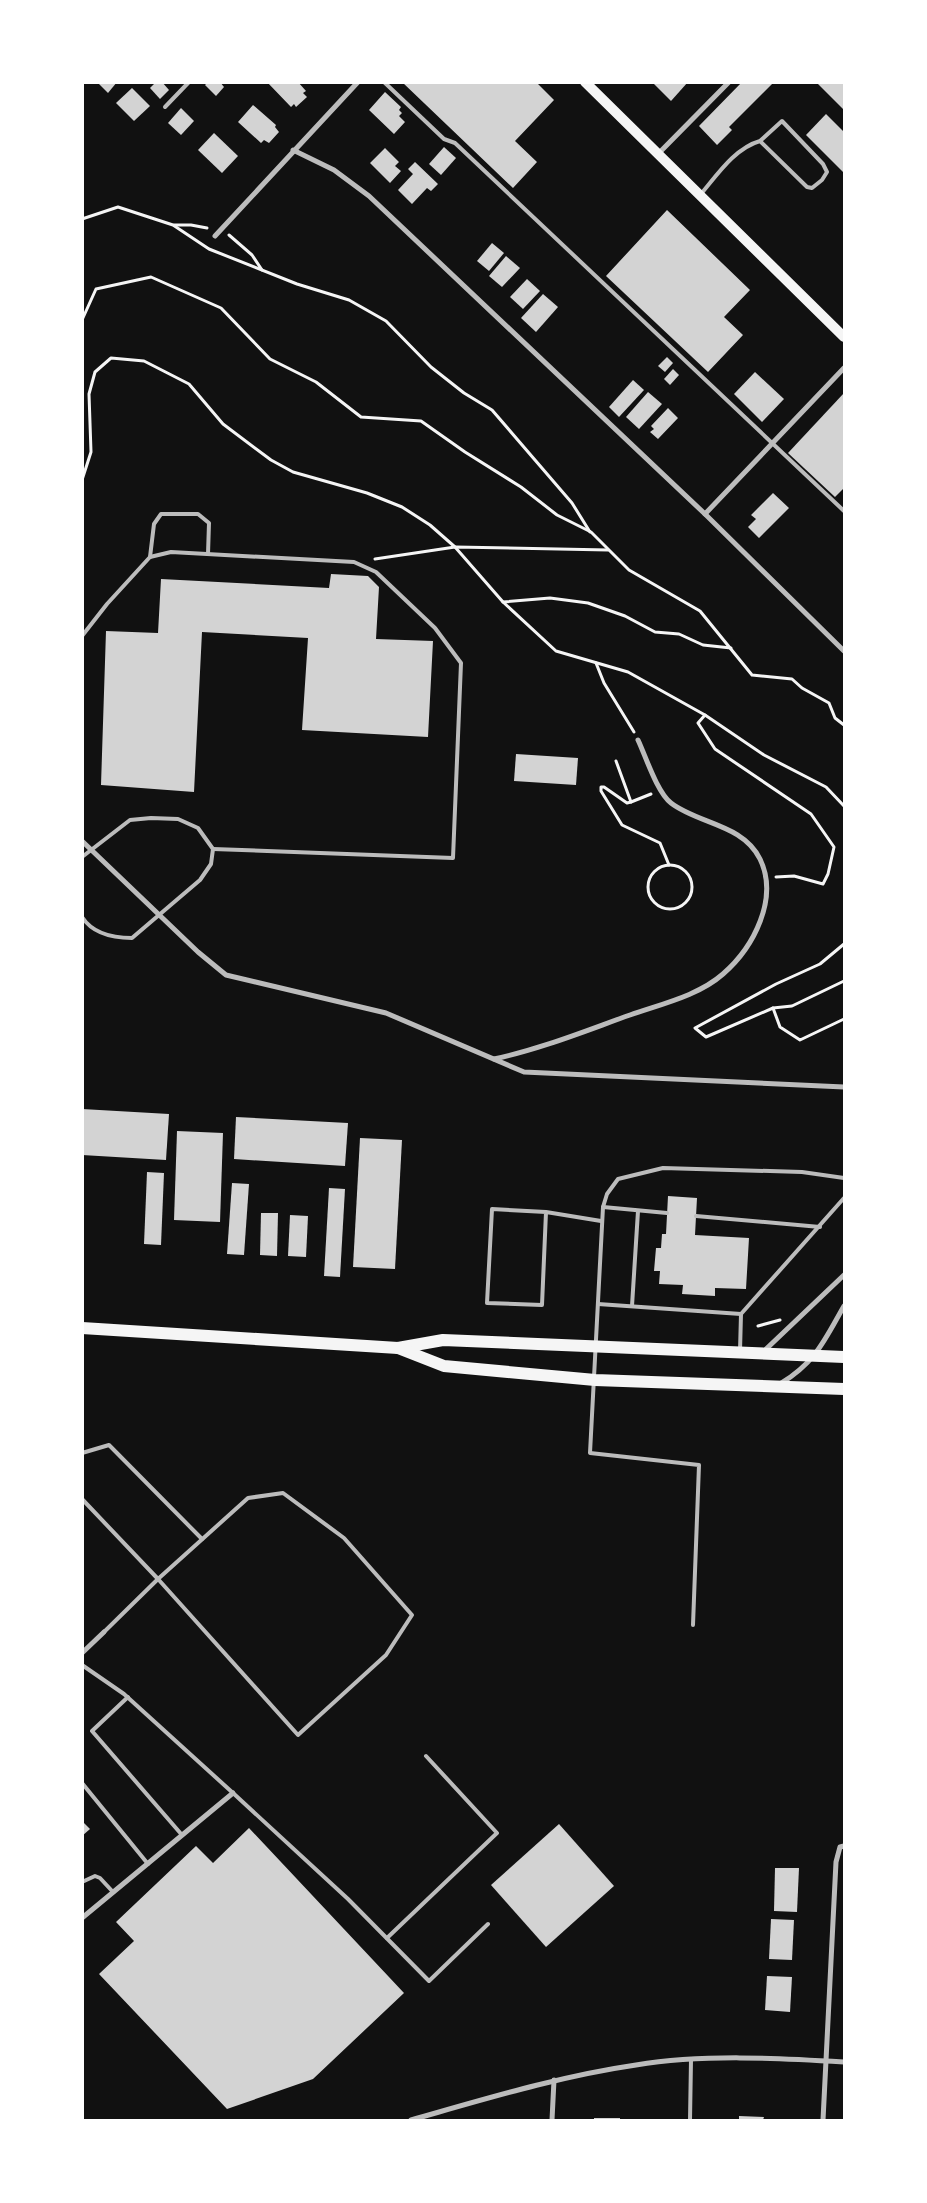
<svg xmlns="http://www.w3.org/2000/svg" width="927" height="2203" font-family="'Roboto Condensed',sans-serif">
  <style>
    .building { fill: #d3d3d3 }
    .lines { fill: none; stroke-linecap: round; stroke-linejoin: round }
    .path { stroke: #f5f5f5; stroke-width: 3 }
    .service { stroke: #bcbcbc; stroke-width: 4 }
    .minor { stroke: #bcbcbc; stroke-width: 5 }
    .secondary { stroke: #f5f5f5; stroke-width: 10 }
    .primary { stroke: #f5f5f5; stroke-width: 12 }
  </style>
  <rect width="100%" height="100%" fill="#111"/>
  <!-- building -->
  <g class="building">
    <path d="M97 82H117L108 93Z"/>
    <path d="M156 82H162L169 90 160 99 150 88Z"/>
    <path d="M208 82H220L224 87 216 96 205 85Z"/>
    <path d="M267 82H298L306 91 303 93 307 97 296 107 294 104 291 107Z"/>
    <path d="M402 82H536L554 100 515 141 537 162 513 188Z"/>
    <path d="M652 82H688L671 101Z"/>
    <path d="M742 82H774L729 127 732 130 717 145 699 126Z"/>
    <path d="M816 82H844V110Z"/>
    <path d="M132 88 150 106 134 121 116 103Z"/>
    <path d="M385 92 401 107 399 110 402 113 399 116 405 122 394 134 369 110Z"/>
    <path d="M253 105 276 125 275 127 279 132 269 143 264 140 261 143 238 122Z"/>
    <path d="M181 108 194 121 181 135 168 123Z"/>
    <path d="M826 114 844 132V173L806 135Z"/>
    <path d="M214 133 238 156 222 173 198 150Z"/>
    <path d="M444 147 456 158 441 175 429 164Z"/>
    <path d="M385 148 399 162 395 166 401 171 390 183 370 163Z"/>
    <path d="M415 162 438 184 431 191 427 188 412 204 398 190 413 174 408 169Z"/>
    <path d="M667 210 750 290 724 317 743 335 708 372 606 276Z"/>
    <path d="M492 243 504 253 489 271 477 261Z"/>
    <path d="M506 256 520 268 502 287 489 276Z"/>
    <path d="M527 279 540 291 523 309 510 297Z"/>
    <path d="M543 294 558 307 536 332 521 318Z"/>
    <path d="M667 357 673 363 665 372 658 366Z"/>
    <path d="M673 369 679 375 670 385 664 379Z"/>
    <path d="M755 372 784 399 762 422 734 394Z"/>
    <path d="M633 380 644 390 619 417 609 407Z"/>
    <path d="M648 392 662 404 639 429 626 417Z"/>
    <path d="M844 393V488L835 497 788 453Z"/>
    <path d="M668 408 678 418 658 439 650 432 654 429 651 426Z"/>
    <path d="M773 493 789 508 759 538 748 527 756 519 751 515Z"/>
    <path d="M331 574 368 576 379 587 376 639 433 641 428 737 302 730 308 638 202 632 194 792 101 785 106 631 158 633 161 579 329 588Z"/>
    <path d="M516 754 578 758 576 785 514 781Z"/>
    <path d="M82 1109 169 1114 166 1160 82 1155Z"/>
    <path d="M236 1117 348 1123 345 1166 234 1159Z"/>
    <path d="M177 1131 223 1133 220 1222 174 1220Z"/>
    <path d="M360 1138 402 1140 395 1269 353 1267Z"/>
    <path d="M147 1172 164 1173 161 1245 144 1244Z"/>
    <path d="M232 1183 249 1184 244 1255 227 1254Z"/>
    <path d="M329 1188 345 1189 340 1277 324 1276Z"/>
    <path d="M668 1196 697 1198 695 1235 749 1238 746 1289 715 1288V1296L682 1294 683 1285 659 1284 660 1271H654L656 1248H661L662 1234H666Z"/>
    <path d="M261 1213H278L277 1256 260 1255Z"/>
    <path d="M290 1215 308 1216 306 1257 288 1256Z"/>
    <path d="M82 1821 90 1829 82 1836Z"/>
    <path d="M559 1824 614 1886 546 1947 491 1885Z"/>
    <path d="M249 1828 404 1993 313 2079 227 2109 99 1974 134 1941 116 1922 196 1846 213 1863Z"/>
    <path d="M775 1868H799L797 1912 774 1911Z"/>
    <path d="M771 1919 794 1920 792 1960 769 1959Z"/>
    <path d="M767 1976 792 1977 790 2012 765 2010Z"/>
    <path d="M739 2116 764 2117 763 2120H739Z"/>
    <rect x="594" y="2118" width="26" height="2"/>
  </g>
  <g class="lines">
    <!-- path -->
    <g class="path">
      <path d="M82 219 118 207 173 225 209 249 297 284 349 300 386 321 431 367 464 393 492 410 572 503 590 532"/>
      <path d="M174 225H191L207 228"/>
      <path d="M229 235 252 255 262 270"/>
      <path d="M82 320 96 289 151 277 221 308 270 359 316 382 361 417 421 421 465 452 521 487 557 515 591 532 629 570 700 611 752 675 792 679 802 688 829 703 835 718 844 725"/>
      <path d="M82 480 91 452 89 394 95 372 111 358 144 361 189 384 223 424 271 460 293 472 367 493 402 507 430 525 455 547 503 602 556 651 628 672 705 715"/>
      <path d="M375 559 455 547 608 550"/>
      <path d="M503 602 550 598 588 603 625 616 655 632 679 634 703 645 731 648"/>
      <path d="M596 663 604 683 634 732"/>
      <path d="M616 761 631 802 627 803 604 787H601V791L622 825 660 843 669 865"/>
      <path d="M631 802 651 794"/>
      <circle cx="670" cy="887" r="22"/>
      <path d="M776 877 794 876 823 884 828 874 834 847 811 814 715 749 698 723 705 715 764 755 826 787 844 806"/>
      <path d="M844 944 820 964 776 984 695 1028 706 1037 773 1008 780 1027 800 1040 844 1019"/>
      <path d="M773 1008 792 1006 844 981"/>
      <path d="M758 1326 780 1320"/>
    </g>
    <!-- service -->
    <g class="service">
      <path d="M384 82 444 139 455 143 844 511"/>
      <path d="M165 107 189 82"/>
      <path d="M701 194C717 175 735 148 760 141L807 187 812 188 822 180 827 172 823 164 782 121 760 141"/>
      <path d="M150 557 154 524 161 514H198L209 523 208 554"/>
      <path d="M82 636 107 604 150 557 171 552 354 562 376 572 435 628 461 663 453 858 213 849"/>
      <path d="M82 857 130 820 151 818 178 819 198 828 213 849 211 864 200 880 132 938C113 938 93 934 82 917"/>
      <path d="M603 1207 667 1213"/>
      <path d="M546 1212 542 1305 487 1303 492 1209 546 1212 601 1221"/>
      <path d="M696 1216 820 1227"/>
      <path d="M598 1304 741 1314"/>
      <path d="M632 1306 638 1211"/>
      <path d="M740 1351 741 1314 844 1198"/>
      <path d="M82 1453 109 1445 202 1539"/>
      <path d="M82 1499 158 1579 298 1735 386 1655 412 1615 344 1538 283 1493 248 1498 158 1579 104 1632"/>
      <path d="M693 1625 699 1465 590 1453 603 1207 607 1194 618 1179 663 1168 802 1172 844 1178"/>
      <path d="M82 1665 124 1694 233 1793 348 1899 429 1981 488 1924"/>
      <path d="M128 1697 92 1731 182 1835"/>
      <path d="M82 1783 148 1864"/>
      <path d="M82 1882 95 1876 100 1878 113 1892"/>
      <path d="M387 1938 497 1833 426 1756"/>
      <path d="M690 2120 691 2060"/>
    </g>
    <!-- minor -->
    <g class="minor">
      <path d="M293 150 334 170 369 196 705 514 844 651"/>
      <path d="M658 154 729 82"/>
      <path d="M215 236 358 82"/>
      <path d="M705 514 844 368"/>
      <path d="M82 841 198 952 226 975 386 1013 524 1072 844 1087"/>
      <path d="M494 1059C541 1049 585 1031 630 1015 661 1004 698 996 723 974 754 947 779 898 760 859 743 824 698 824 671 803 657 792 646 757 638 740"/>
      <path d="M763 1352 844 1275"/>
      <path d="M780 1384C816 1362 824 1341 844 1306"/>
      <path d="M82 1653 104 1632"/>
      <path d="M82 1918 233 1793"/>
      <path d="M411 2120C485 2099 560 2076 636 2065 703 2054 776 2058 844 2062"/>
      <path d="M552 2120 554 2080"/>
      <path d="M823 2120 836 1862 840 1847 844 1846"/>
    </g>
    <!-- secondary -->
    <path class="secondary" d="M585 82 844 337"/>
    <!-- primary -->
    <g class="primary">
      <path d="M82 1328 398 1348 443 1340 844 1357"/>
      <path d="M398 1348 444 1366 595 1380 844 1389"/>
    </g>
  </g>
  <!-- border -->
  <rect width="927" height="2203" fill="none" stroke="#ffffff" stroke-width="168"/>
</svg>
